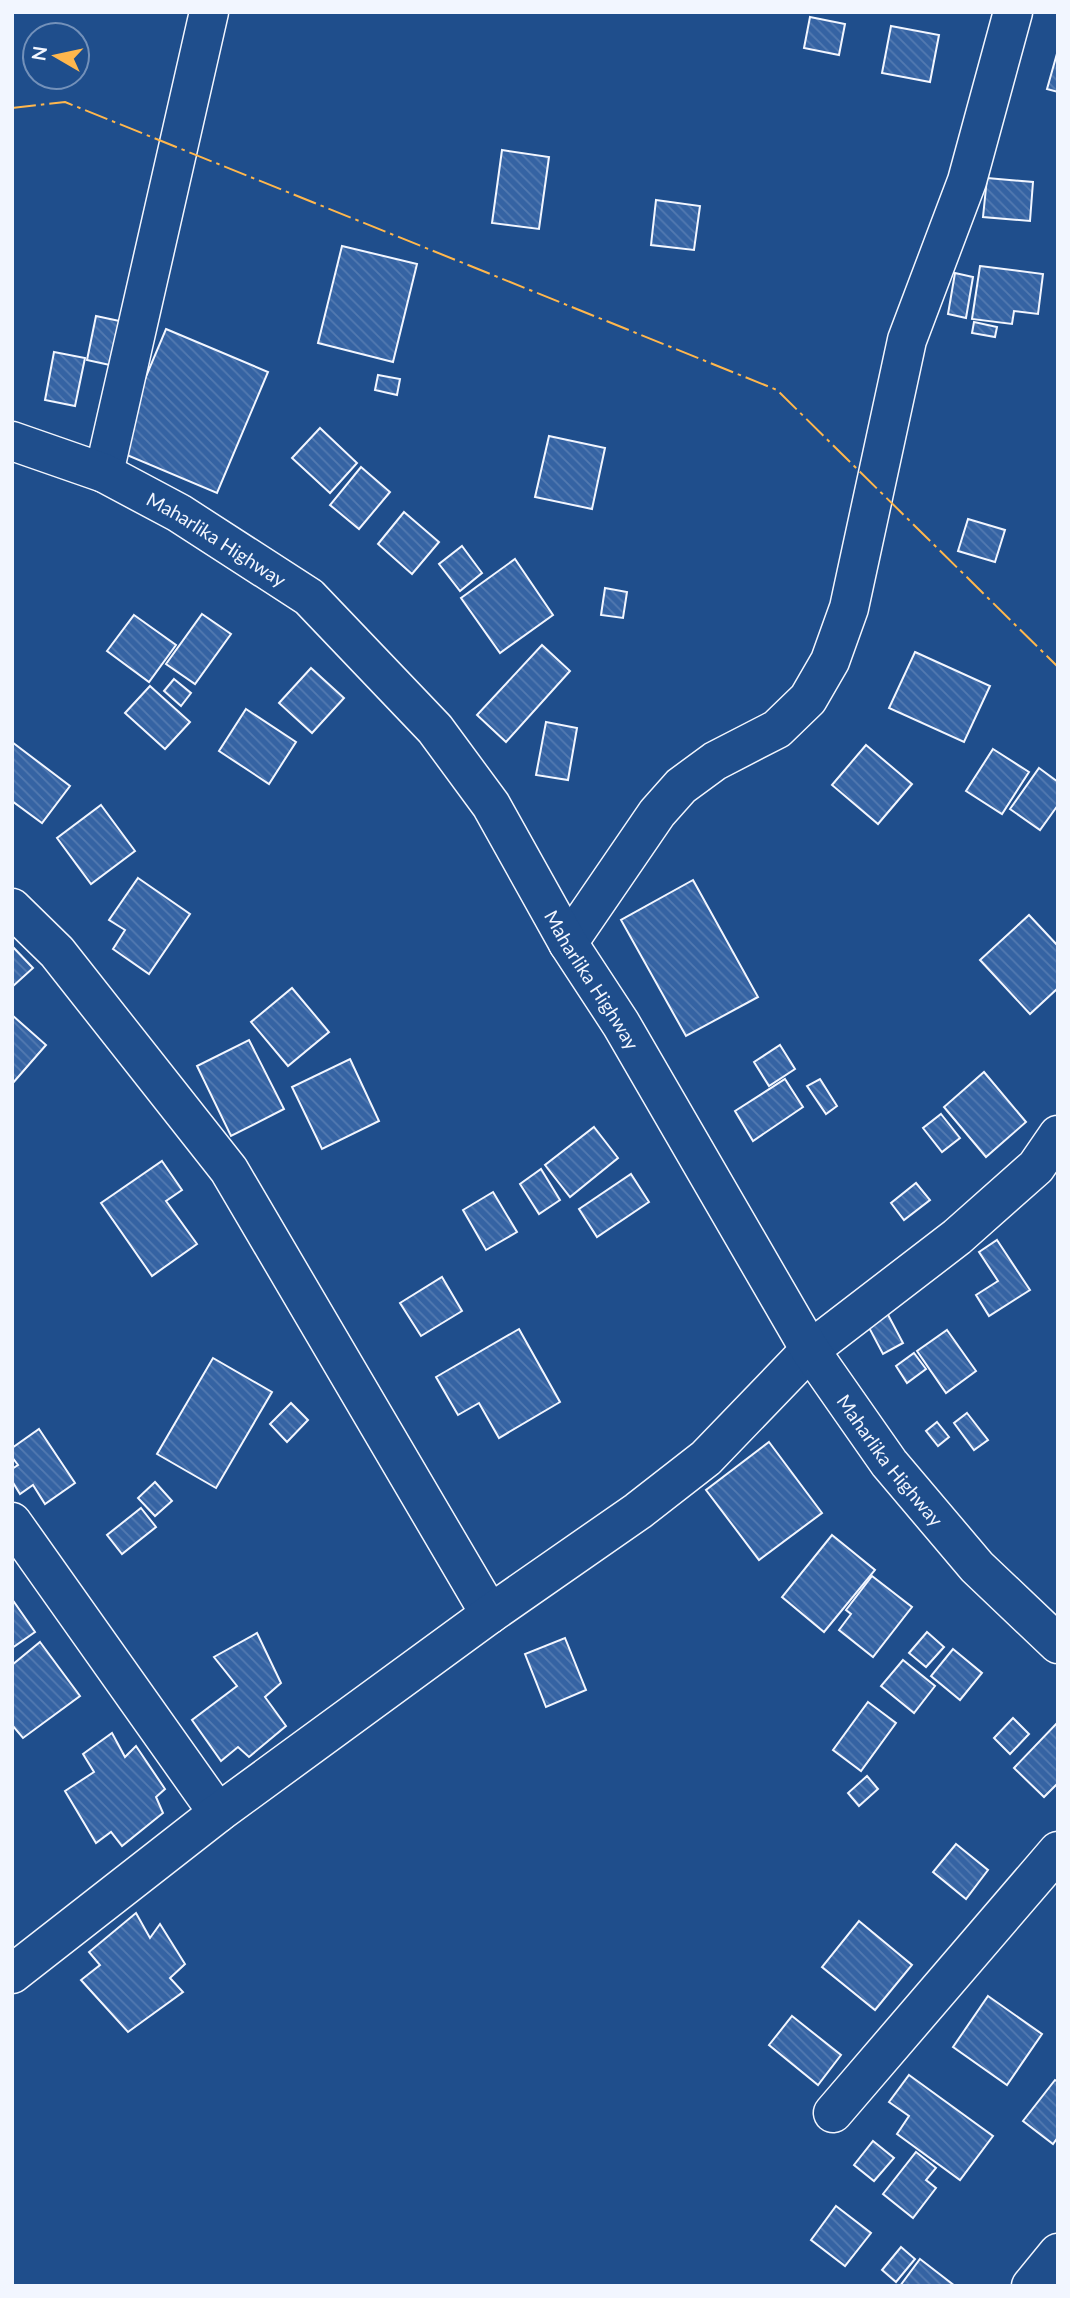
<svg xmlns="http://www.w3.org/2000/svg" width="1070" height="2298" font-family="Lato,sans-serif">
  <style>
    .building { fill: url(#building-back-hatch); stroke: #f2f6ff; stroke-width: 2 }
    .lines { fill: none; stroke-linecap: round; stroke-linejoin: round }
    .minor-casing { stroke: #f2f6ff; stroke-width: 41 }
    .highway-casing { stroke: #f2f6ff; stroke-width: 41 }
    .minor { stroke: #1f4e8c; stroke-width: 38 }
    .highway { stroke: #1f4e8c; stroke-width: 38 }
    .power { stroke: #ffb74d; stroke-width: 2; stroke-dasharray: 24 5 3.5 5; stroke-linecap: butt }
    .labels { text-anchor: middle; dominant-baseline: central; stroke-width: 5; stroke-linejoin: round; paint-order: stroke }
    .street-label { font-size: 19px; fill: #f2f6ff; stroke: #1f4e8c }
  </style>
  <defs>
    <pattern id="building-back-hatch" width="6" height="6" patternUnits="userSpaceOnUse" patternTransform="scale(1.75)"><rect width="6" height="6" fill="#3563a3"/><path d="M-1 5l2 2M0 0l6 6M5-1l2 2" fill="none" stroke="#537ab1"/></pattern>
  </defs>
  <rect width="100%" height="100%" fill="#1f4e8c"/>
  <!-- building -->
  <g class="building">
    <path d="M810 17 845 24 839 55 804 48Z"/>
    <path d="M891 26 939 35 930 82 882 73Z"/>
    <path d="M1058 50V92L1047 89Z"/>
    <path d="M502 150 549 157 539 229 492 223Z"/>
    <path d="M987 178 1033 182 1030 221 983 217Z"/>
    <path d="M656 200 700 206 694 250 651 245Z"/>
    <path d="M342 246 417 264 393 362 318 343Z"/>
    <path d="M980 266 1043 274 1038 314 1014 311 1012 324 972 319Z"/>
    <path d="M955 273 973 277 966 318 948 314Z"/>
    <path d="M96 316 129 323 119 367 87 360Z"/>
    <path d="M974 322 997 327 995 337 972 333Z"/>
    <path d="M166 329 268 372 217 493 115 450Z"/>
    <path d="M54 352 85 358 75 406 45 400Z"/>
    <path d="M378 375 400 379 397 395 375 390Z"/>
    <path d="M320 428 357 463 330 493 292 458Z"/>
    <path d="M549 436 605 448 592 509 535 497Z"/>
    <path d="M361 467 390 492 359 529 330 505Z"/>
    <path d="M404 512 439 542 412 574 378 544Z"/>
    <path d="M968 519 1005 530 995 562 958 551Z"/>
    <path d="M462 546 482 573 460 591 439 564Z"/>
    <path d="M515 559 553 615 500 653 461 598Z"/>
    <path d="M605 588 627 592 623 618 601 615Z"/>
    <path d="M202 614 231 634 195 684 166 664Z"/>
    <path d="M134 615 176 645 149 682 107 651Z"/>
    <path d="M542 645 570 671 506 742 477 715Z"/>
    <path d="M915 652 990 686 964 742 889 708Z"/>
    <path d="M311 668 344 698 312 733 279 703Z"/>
    <path d="M174 679 191 693 181 706 164 691Z"/>
    <path d="M150 686 190 722 165 749 125 713Z"/>
    <path d="M246 709 296 742 269 784 219 751Z"/>
    <path d="M546 722 577 728 568 780 536 775Z"/>
    <path d="M12 742 70 786 42 823 12 801Z"/>
    <path d="M866 745 912 784 878 824 832 785Z"/>
    <path d="M993 749 1029 772 1002 814 966 791Z"/>
    <path d="M1039 768 1058 782V805L1040 830 1010 809Z"/>
    <path d="M101 805 135 851 91 884 57 838Z"/>
    <path d="M138 878 190 914 149 974 113 949 125 930 109 920Z"/>
    <path d="M693 880 758 997 686 1036 621 920Z"/>
    <path d="M1029 915 1058 946V988L1030 1014 980 960Z"/>
    <path d="M12 946 33 968 12 987Z"/>
    <path d="M292 988 329 1032 288 1066 251 1022Z"/>
    <path d="M12 1015 46 1045 12 1084Z"/>
    <path d="M249 1040 284 1109 231 1136 197 1066Z"/>
    <path d="M780 1045 795 1069 769 1086 754 1062Z"/>
    <path d="M350 1059 379 1121 322 1149 292 1087Z"/>
    <path d="M984 1072 1026 1122 986 1157 944 1107Z"/>
    <path d="M785 1079 803 1107 753 1141 735 1111Z"/>
    <path d="M820 1079 837 1106 826 1114 807 1086Z"/>
    <path d="M941 1114 960 1138 942 1152 923 1128Z"/>
    <path d="M594 1127 618 1158 570 1197 545 1165Z"/>
    <path d="M162 1161 182 1190 166 1201 197 1244 152 1276 101 1203Z"/>
    <path d="M541 1169 560 1200 539 1214 520 1184Z"/>
    <path d="M631 1174 649 1202 597 1237 579 1209Z"/>
    <path d="M916 1183 930 1200 904 1220 891 1203Z"/>
    <path d="M493 1192 517 1232 486 1250 463 1210Z"/>
    <path d="M997 1240 1030 1290 989 1316 976 1295 998 1281 979 1252Z"/>
    <path d="M442 1277 462 1311 421 1336 400 1303Z"/>
    <path d="M886 1311 903 1343 883 1354 866 1322Z"/>
    <path d="M519 1329 560 1402 499 1438 479 1403 458 1415 436 1377Z"/>
    <path d="M947 1330 976 1371 946 1393 917 1351Z"/>
    <path d="M914 1353 926 1369 907 1383 896 1366Z"/>
    <path d="M213 1358 272 1392 216 1488 157 1454Z"/>
    <path d="M291 1403 308 1420 287 1442 270 1424Z"/>
    <path d="M967 1413 988 1440 974 1450 954 1423Z"/>
    <path d="M937 1422 949 1437 938 1446 926 1431Z"/>
    <path d="M39 1429 75 1483 45 1504 33 1485 20 1494 12 1481V1469L18 1465 12 1457V1448Z"/>
    <path d="M769 1442 822 1513 759 1560 706 1490Z"/>
    <path d="M155 1482 172 1501 155 1516 138 1498Z"/>
    <path d="M141 1508 156 1527 122 1554 107 1535Z"/>
    <path d="M832 1535 875 1570 824 1632 782 1597Z"/>
    <path d="M872 1576 912 1607 873 1657 839 1630 851 1614 846 1610Z"/>
    <path d="M12 1599 35 1632 12 1648Z"/>
    <path d="M927 1632 944 1647 926 1667 909 1653Z"/>
    <path d="M257 1633 281 1683 265 1697 286 1726 249 1757 238 1747 221 1761 192 1720 237 1686 214 1657Z"/>
    <path d="M565 1638 586 1690 546 1707 525 1654Z"/>
    <path d="M40 1642 80 1696 23 1738 12 1725V1665Z"/>
    <path d="M953 1649 982 1673 960 1700 931 1676Z"/>
    <path d="M903 1660 935 1686 914 1713 881 1686Z"/>
    <path d="M868 1702 896 1723 861 1771 833 1750Z"/>
    <path d="M1013 1718 1029 1734 1010 1754 994 1738Z"/>
    <path d="M1058 1722V1783L1044 1797 1014 1768Z"/>
    <path d="M112 1733 125 1757 136 1746 165 1789 156 1797 163 1813 122 1846 111 1832 96 1843 65 1791 94 1772 83 1754Z"/>
    <path d="M867 1776 878 1789 859 1806 848 1793Z"/>
    <path d="M956 1844 988 1870 966 1899 933 1872Z"/>
    <path d="M136 1913 150 1938 160 1924 185 1964 170 1978 183 1992 128 2032 81 1980 100 1965 89 1952Z"/>
    <path d="M859 1921 912 1965 875 2010 822 1967Z"/>
    <path d="M988 1996 1042 2034 1007 2085 953 2047Z"/>
    <path d="M792 2016 841 2055 818 2085 769 2045Z"/>
    <path d="M909 2075 993 2136 960 2180 897 2134 909 2116 889 2102Z"/>
    <path d="M1055 2080 1058 2082V2137L1053 2144 1023 2121Z"/>
    <path d="M873 2141 894 2158 874 2181 854 2165Z"/>
    <path d="M916 2152 936 2168 926 2180 936 2188 913 2218 883 2194Z"/>
    <path d="M836 2206 871 2233 845 2266 811 2240Z"/>
    <path d="M901 2247 915 2259 896 2282 882 2270Z"/>
    <path d="M920 2259 955 2286H900Z"/>
  </g>
  <g class="lines">
    <!-- minor casing -->
    <g class="minor-casing">
      <g id="minor">
        <path d="M104 473 209 12"/>
        <path d="M12 908 57 952 229 1170 490 1614"/>
        <path d="M568 943 657 813 681 786 715 761 777 729 808 699 830 661 849 608 907 340 967 181 1013 12"/>
        <path d="M12 1522 218 1813"/>
        <path d="M12 1974 218 1813 490 1614 638 1511 706 1458 810 1350 957 1237 1036 1167 1058 1135"/>
        <path d="M833 2113 1058 1851"/>
        <path d="M1031 2286 1058 2253"/>
      </g>
    </g>
    <!-- highway casing -->
    <g class="highway-casing">
      <g id="highway">
        <path id="s1" d="M12 441 104 473 179 513 309 597 435 729 491 805 568 943 621 1024 810 1350 889 1463 977 1567 1058 1644"/>
      </g>
    </g>
    <!-- minor -->
    <use href="#minor" class="minor"/>
    <!-- highway -->
    <use href="#highway" class="highway"/>
    <!-- power -->
    <path class="power" d="M12 108 65 102 777 390 1058 667"/>
  </g>
  <g class="labels">
    <!-- street labels -->
    <g class="street-label">
      <text stroke="none"><textPath href="#s1" startOffset="228">Maharlika Highway</textPath></text>
      <text stroke="none"><textPath href="#s1" startOffset="816">Maharlika Highway</textPath></text>
      <text stroke="none"><textPath href="#s1" startOffset="1382">Maharlika Highway</textPath></text>
    </g>
  </g>
  <!-- border -->
  <rect width="1070" height="2298" fill="none" stroke="#f2f6ff" stroke-width="28"/>
  <!-- north arrow -->
  <g transform="translate(56 56) rotate(279)"><circle r="33" fill="#1f4e8c" stroke="#7391ba" stroke-width="2"/>
  <path d="M0-5L12 26L0 18L-12 26Z" fill="#ffb74d"/>
  <text y="-10" font-size="19" font-weight="bold" text-anchor="middle" fill="#f2f6ff">N</text>
  </g>
</svg>
